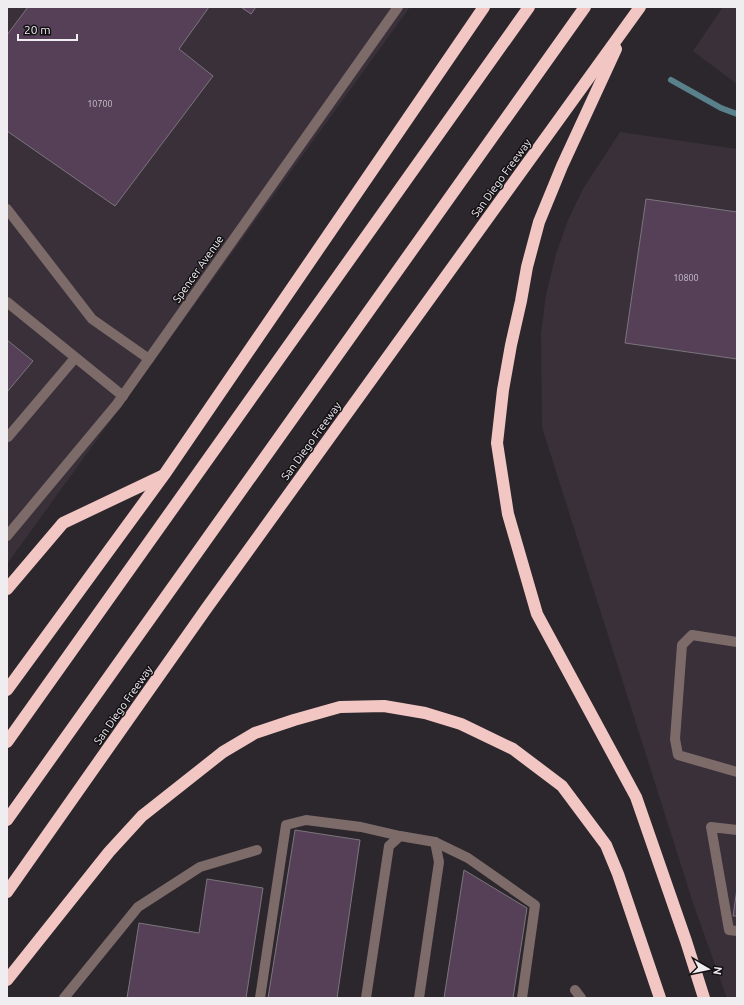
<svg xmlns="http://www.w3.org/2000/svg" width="744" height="1005" font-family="Ubuntu,sans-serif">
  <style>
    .built { fill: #3a303a }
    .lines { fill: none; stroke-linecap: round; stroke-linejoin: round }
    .stream { stroke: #58818c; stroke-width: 6 }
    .building { fill: #554058; stroke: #7b757c }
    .minor { stroke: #7c6b69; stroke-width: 10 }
    .highway { stroke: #f2c7c3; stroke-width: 12 }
    .labels { text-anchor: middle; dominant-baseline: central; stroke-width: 3; stroke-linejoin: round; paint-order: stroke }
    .number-label { font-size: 9px; fill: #c9c2cb }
    .street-label { font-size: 11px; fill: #f0edf1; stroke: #131113 }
  </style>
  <rect width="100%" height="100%" fill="#2c272d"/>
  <!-- built -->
  <g class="built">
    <path d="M7 7H410L7 564Z"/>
    <path d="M723 7H737V84L693 51Z"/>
    <path d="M620 132 737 149V998H727L694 906 542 427 541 334 546 295 556 254 568 220 583 189Z"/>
  </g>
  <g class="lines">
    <!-- stream -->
    <path class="stream" d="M671 80 721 108 737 114"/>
  </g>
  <!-- building -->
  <g class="building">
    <path d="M28 7H209L179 49 213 76 115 206 7 131V35Z"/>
    <path d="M241 7H256L251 14Z"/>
    <path d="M646 199 737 212V359L625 343Z"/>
    <path d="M7 340 33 361 7 392Z"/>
    <path d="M295 830 360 840 337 998H268Z"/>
    <path d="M464 870 527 908 513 998H444Z"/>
    <path d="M207 879 263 888 246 998H127L139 923 199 933Z"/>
    <path d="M737 889V916H733Z"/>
  </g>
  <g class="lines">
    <!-- minor -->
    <g class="minor">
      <path d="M7 209 92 319 149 359"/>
      <path d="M7 302 123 396"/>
      <path d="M8 437 75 358"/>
      <path d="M7 536 117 404 398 7"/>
      <path d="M737 642 692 635 682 645 675 739 678 755 737 772"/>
      <path d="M737 830 711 827 729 930 737 931"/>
      <path d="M435 842 468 858 535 905 522 998"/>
      <path d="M575 990 581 998"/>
      <path d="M64 998 138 907 200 867 257 850"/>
      <path d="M260 998 286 825 306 820 361 827 400 836"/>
      <path d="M366 998 389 846 400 836 435 842 439 862 419 998"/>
    </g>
    <!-- highway -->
    <g class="highway">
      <path d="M616 49 562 166 539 222 527 267 521 301 511 345 503 390 497 443 508 514 537 614 636 797 686 941 704 998"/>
      <path d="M7 589 63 523 162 476"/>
      <path d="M7 690 164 475 484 7"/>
      <path d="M7 742 529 7"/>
      <path d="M7 820 585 7"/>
      <path d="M7 892 206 609 640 7"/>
      <path d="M7 980 109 852 142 816 223 752 255 733 294 720 340 707 384 706 425 713 461 724 513 749 562 786 606 845 618 874 660 998"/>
    </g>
  </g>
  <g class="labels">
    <!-- number labels -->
    <g class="number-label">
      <text x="100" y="104">10700</text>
      <text x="686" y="278">10800</text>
    </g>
    <!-- street labels -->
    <g class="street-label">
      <text transform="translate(501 178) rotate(-54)">San Diego Freeway</text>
      <text transform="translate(198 269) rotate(-55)">Spencer Avenue</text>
      <text transform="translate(311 441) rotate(-54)">San Diego Freeway</text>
      <text transform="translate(123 705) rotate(-55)">San Diego Freeway</text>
    </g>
  </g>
  <!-- border -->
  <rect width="744" height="1005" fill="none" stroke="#f0edf1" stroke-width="16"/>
  <!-- north arrow -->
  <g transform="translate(708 969) rotate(99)" stroke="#131113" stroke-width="3" paint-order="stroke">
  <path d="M0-3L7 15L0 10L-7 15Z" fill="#f0edf1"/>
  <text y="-6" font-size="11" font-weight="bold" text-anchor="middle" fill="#f0edf1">N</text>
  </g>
  <!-- scale -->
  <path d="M18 34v6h59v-6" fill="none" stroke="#f0edf1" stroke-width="2"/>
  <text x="24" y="34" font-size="12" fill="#f0edf1" stroke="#131113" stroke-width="3" paint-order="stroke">20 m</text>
</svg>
